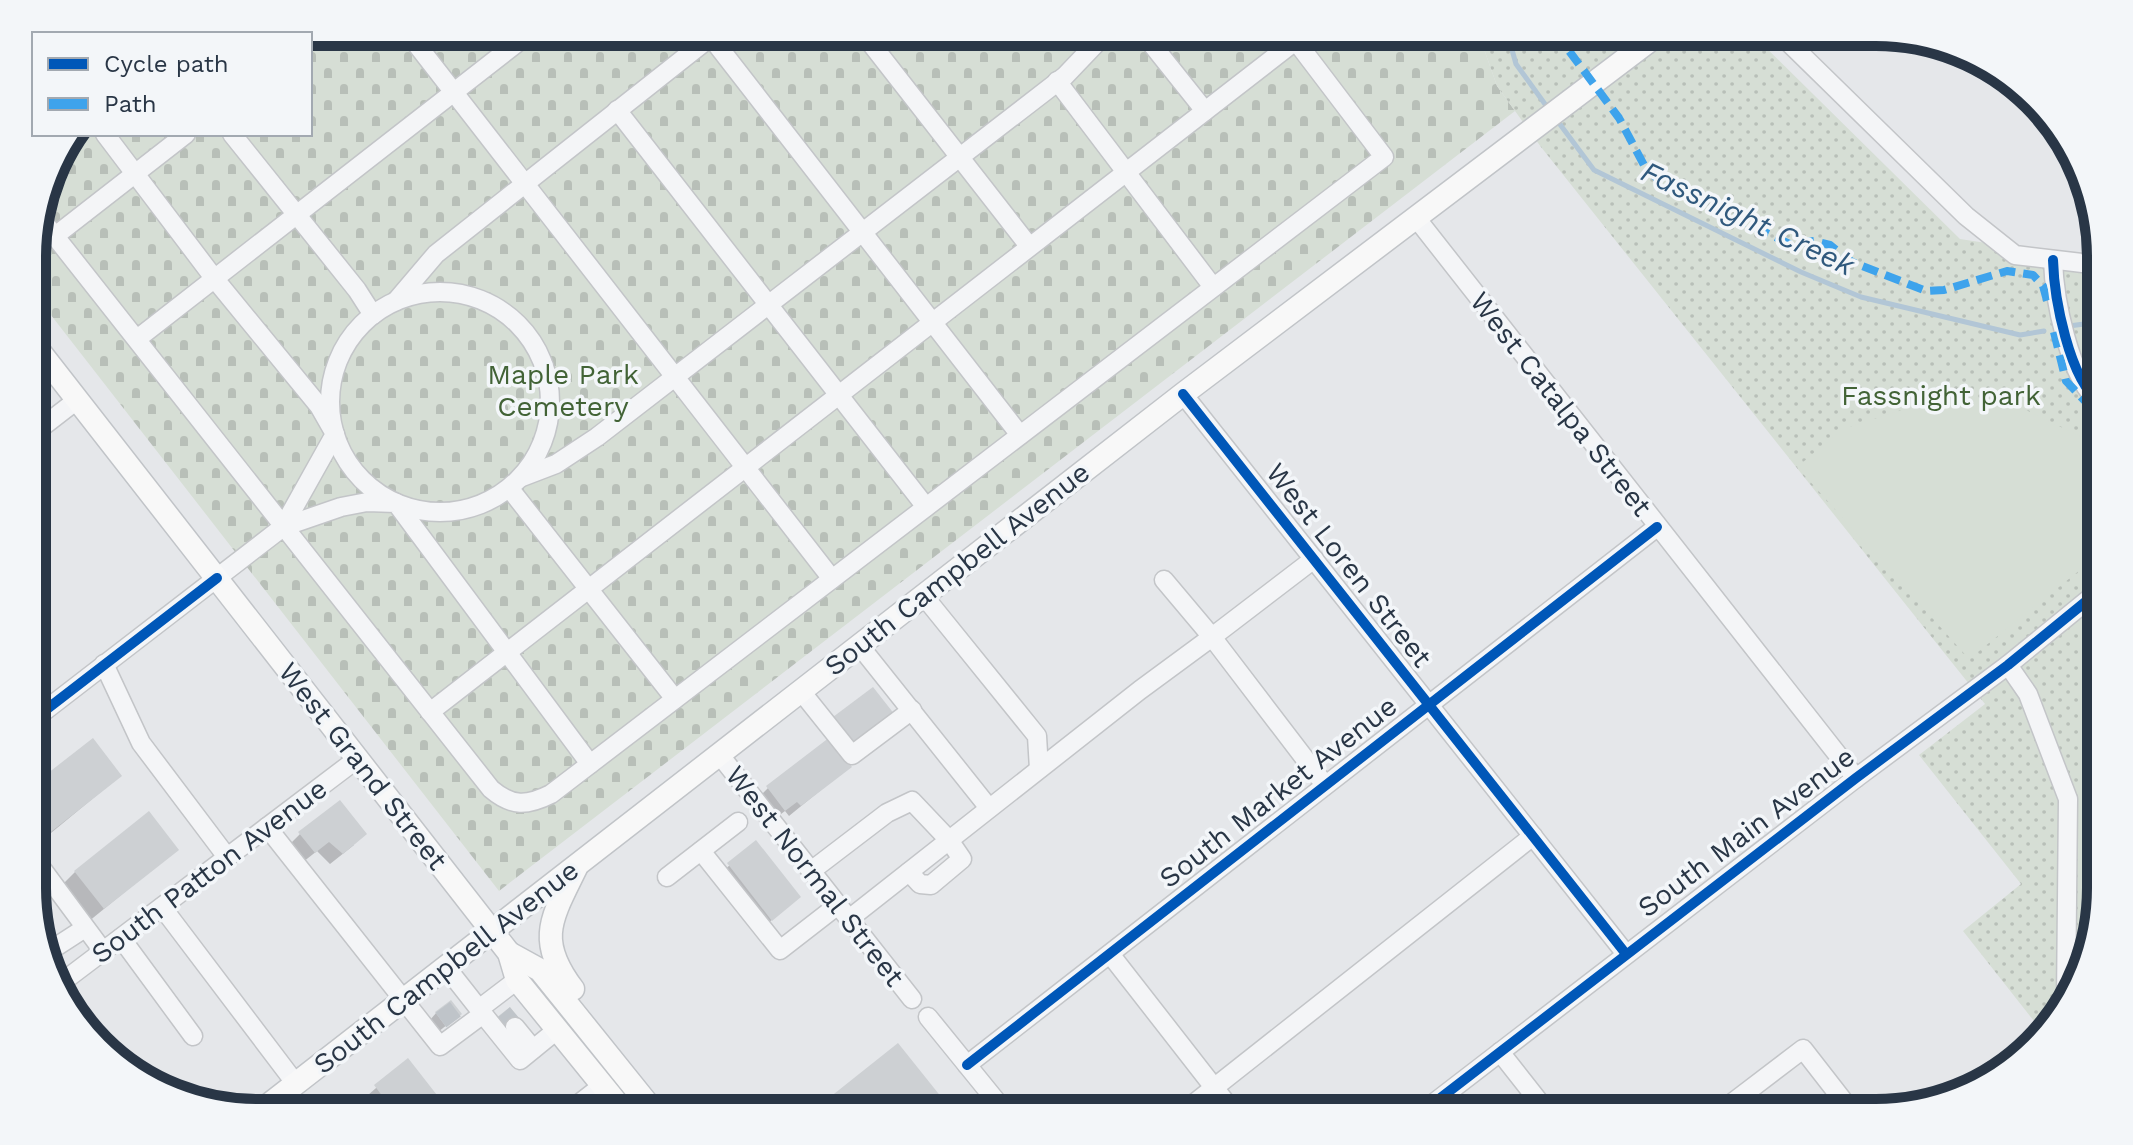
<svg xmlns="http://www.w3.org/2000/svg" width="2133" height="1145" font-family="'Work Sans',sans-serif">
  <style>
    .cemetery { fill: url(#cemetery-stones) }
    .park { fill: url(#park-dots) }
    .garden { fill: #d6ded5 }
    .shadow { fill: #0003 }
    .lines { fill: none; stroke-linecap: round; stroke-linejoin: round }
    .stream { stroke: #b2c6d6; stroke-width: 5 }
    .building { fill: #cdd0d3 }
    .minor-tunnel { stroke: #bfc4c9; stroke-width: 18; stroke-dasharray: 18 9; stroke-linecap: butt }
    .minor-casing { stroke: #c3c5c8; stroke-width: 21 }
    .major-casing { stroke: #c1c4c8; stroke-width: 25 }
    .minor { stroke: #f4f5f7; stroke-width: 18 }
    .major { stroke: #f8f8f8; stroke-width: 22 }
    .quiet { stroke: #3ea3ec; stroke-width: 8; stroke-dasharray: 16 8; stroke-linecap: butt }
    .cycleway-casing { stroke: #f3f6f9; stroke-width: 15 }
    .cycleway { stroke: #0057b8; stroke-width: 10 }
    .labels { text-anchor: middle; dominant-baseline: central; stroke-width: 7; stroke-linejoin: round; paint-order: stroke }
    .park-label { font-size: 28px; fill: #426336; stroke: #f3f6f9 }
    .street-label { font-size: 28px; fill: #293646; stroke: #f3f6f9 }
    .water-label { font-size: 30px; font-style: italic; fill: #30597d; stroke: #f3f6f9 }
    .rim { fill: none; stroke: #293646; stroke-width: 10 }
  </style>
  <defs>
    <pattern id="cemetery-stones" width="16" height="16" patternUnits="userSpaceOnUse" patternTransform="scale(2)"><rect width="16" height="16" fill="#d6ded5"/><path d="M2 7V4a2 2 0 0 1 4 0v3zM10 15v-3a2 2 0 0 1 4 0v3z" fill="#b8bfb8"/></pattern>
    <pattern id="park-dots" width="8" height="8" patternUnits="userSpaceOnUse" patternTransform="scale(2)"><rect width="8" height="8" fill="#d6ded5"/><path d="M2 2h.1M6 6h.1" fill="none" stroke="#b8bfb8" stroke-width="1.8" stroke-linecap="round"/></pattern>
  </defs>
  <rect width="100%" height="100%" fill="#e5e7ea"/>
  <!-- cemetery -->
  <path class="cemetery" d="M257 32H1478L1497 86 1515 111 499 891 33 292C33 237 39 178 73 134H310V34H247Z"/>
  <!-- park -->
  <path class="park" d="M1478 32H1750L1960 239 2099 260 2101 889 2078 988 2041 1030 1963 931 2021 884 1919 755 1985 704 1541 147 1497 86Z"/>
  <!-- garden -->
  <path class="garden" d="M1972 404 2026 410 2096 444 2100 449V554L1969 659 1797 467 1843 429 1914 406Z"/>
  <!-- shadow -->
  <g class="shadow">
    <path d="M92 741 120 776 34 847V787Z"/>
    <path d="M842 757 849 767 789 816 785 811 773 820 757 799 768 788Z"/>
    <path d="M300 834 354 845 330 864 317 851 303 862 289 845Z"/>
    <path d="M756 843 799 897 760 930 717 876Z"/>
    <path d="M176 850 88 922 60 887 75 872Z"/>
    <path d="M436 1013 452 1021 438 1032 430 1020Z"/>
    <path d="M407 1061 448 1113H369L360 1102Z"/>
  </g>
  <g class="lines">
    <!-- stream -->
    <g class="stream">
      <path d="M1507 32 1516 64 1550 111"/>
      <path d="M1556 119 1594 170 1801 272 1861 297 2020 335 2044 331"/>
      <path d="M2069 326 2099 322"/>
    </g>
  </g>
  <!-- building -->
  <g class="building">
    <path d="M873 687 895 715 856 747 833 717Z"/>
    <path d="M830 737 852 767 801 806 797 802 785 811 766 786Z"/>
    <path d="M93 738 122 776 47 835 34 819V784Z"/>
    <path d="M340 800 367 834 343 854 329 842 315 853 298 832Z"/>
    <path d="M149 811 179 850 104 909 74 871Z"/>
    <path d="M756 840 801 897 772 921 727 863Z"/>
    <path d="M451 1000 462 1014 446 1027 435 1012Z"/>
    <path d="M510 1007 521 1021 508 1032 496 1018Z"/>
    <path d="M898 1043 954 1113H810Z"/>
    <path d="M408 1058 451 1113H395L374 1085Z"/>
  </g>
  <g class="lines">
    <!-- minor-tunnel -->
    <g class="minor-tunnel">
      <path d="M503 1013 515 1027"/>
      <path d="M441 1020 457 1008"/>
    </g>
    <!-- minor casing -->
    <g class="minor-casing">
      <g id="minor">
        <path d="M407 32 832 579"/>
        <path d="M707 32 1020 435"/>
        <path d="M862 32 1029 246"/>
        <path d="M1142 32 1205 111"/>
        <path d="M1778 32 1966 216 2015 255 2099 265"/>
        <path d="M310 37 317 32"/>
        <path d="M1057 81 1213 287"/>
        <path d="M617 110 926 507"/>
        <path d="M105 134 214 278 319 406 335 434 283 527"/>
        <path d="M232 134 357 290 373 315"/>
        <path d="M39 216 491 789C512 807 527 806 551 794L1384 157 1289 32"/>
        <path d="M1417 219 1856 778"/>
        <path d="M55 236 186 134"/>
        <path d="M2053 260C2054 297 2069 380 2100 402"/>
        <circle cx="440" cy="402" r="110"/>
        <path d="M396 301 436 254 717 32"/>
        <path d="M137 339 531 32"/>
        <path d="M1183 394 1626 954"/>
        <path d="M33 434 77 400"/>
        <path d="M522 477 556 464 597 437 1065 76 1107 32"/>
        <path d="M510 489 675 699"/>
        <path d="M1314 559 1212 637 1325 785"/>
        <path d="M923 595 1037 736 1039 769"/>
        <path d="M859 645 989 808"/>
        <path d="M104 664 141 743 227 857"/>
        <path d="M2008 665 2028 694 2068 799 2066 1001"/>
        <path d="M800 690 852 755 912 710"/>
        <path d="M430 712 1307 32"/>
        <path d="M34 719 283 527 341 507 367 502 396 503 590 764"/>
        <path d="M719 754 912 999"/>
        <path d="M267 827 440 1046 483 1014 446 967"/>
        <path d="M701 851 780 950 838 905"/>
        <path d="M34 858 103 951"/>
        <path d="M811 871 887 813 912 801 949 840 962 859 931 885 920 884 909 872"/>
        <path d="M667 877 738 822"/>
        <path d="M162 907 296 1084"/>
        <path d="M849 919 1140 690 1212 637 1164 580"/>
        <path d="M121 938 193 1036"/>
        <path d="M48 952 85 928"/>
        <path d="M1110 954 1234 1113"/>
        <path d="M61 983 357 759"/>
        <path d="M479 1009 517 980"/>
        <path d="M483 1014 520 1060 558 1029"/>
        <path d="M928 1017 1006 1113"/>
        <path d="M515 1027 533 1049"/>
        <path d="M1500 1052 1548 1113"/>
        <path d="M967 1065 1657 527"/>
        <path d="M567 1113 603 1085"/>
        <path d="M1182 1113 1533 836"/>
        <path d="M1421 1113 1856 778 2008 665 2100 590"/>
        <path d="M1719 1113 1803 1049 1845 1103 1832 1113"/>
      </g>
    </g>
    <!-- major casing -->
    <g class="major-casing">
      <g id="major">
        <path d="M33 343 509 953 517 980 625 1113"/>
        <path d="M509 953 540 970 655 1113"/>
        <path d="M573 989C536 940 551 919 576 868"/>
        <path d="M258 1113 1183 394 1661 32"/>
      </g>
    </g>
    <!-- minor -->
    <use href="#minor" class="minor"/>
    <!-- major -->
    <use href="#major" class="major"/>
    <!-- quiet -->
    <g class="quiet">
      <path d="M1555 32 1619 118 1645 167 1663 184 1790 244 1814 241 1830 245 1852 262 1926 291 1944 290 2007 271 2033 275 2043 286 2048 304"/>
      <path d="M2054 332 2066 381 2100 417"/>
    </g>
    <!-- cycleway casing -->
    <g class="cycleway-casing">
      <g id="cycleway">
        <path d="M2053 260C2054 297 2069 380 2100 402"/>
        <path d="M1183 394 1626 954"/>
        <path d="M34 719 217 578"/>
        <path d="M967 1065 1657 527"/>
        <path d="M1421 1113 1856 778 2008 665 2100 590"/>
      </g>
    </g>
    <!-- cycleway -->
    <use href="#cycleway" class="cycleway"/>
  </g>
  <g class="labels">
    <!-- park labels -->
    <g class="park-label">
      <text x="563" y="374">Maple Park<tspan x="563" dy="32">Cemetery</tspan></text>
      <text x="1941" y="395">Fassnight park</text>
    </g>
    <!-- street labels -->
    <g class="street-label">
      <text transform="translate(1561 404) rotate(52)">West Catalpa Street</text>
      <text transform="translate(1349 565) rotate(52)">West Loren Street</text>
      <text transform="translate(957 569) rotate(-38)">South Campbell Avenue</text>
      <text transform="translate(363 766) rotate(52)">West Grand Street</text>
      <text transform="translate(1278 792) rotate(-38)">South Market Avenue</text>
      <text transform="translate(1746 832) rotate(-37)">South Main Avenue</text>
      <text transform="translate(209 871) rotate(-37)">South Patton Avenue</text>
      <text transform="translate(815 876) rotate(52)">West Normal Street</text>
      <text transform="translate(446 967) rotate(-38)">South Campbell Avenue</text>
    </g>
    <!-- water labels -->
    <g class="water-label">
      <text transform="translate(1748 218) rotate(25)">Fassnight Creek</text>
    </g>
  </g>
  <!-- crop -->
  <path d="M0 0H2133V1145H0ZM257 46H1876A211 211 0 0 1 2087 257V888A211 211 0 0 1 1876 1099H257A211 211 0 0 1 46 888V257A211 211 0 0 1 257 46Z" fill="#f3f6f9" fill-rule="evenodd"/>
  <path class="rim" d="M257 46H1876A211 211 0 0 1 2087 257V888A211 211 0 0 1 1876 1099H257A211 211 0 0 1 46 888V257A211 211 0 0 1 257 46Z"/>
  <!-- legend -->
  <rect x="32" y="32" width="280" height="104" fill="#f3f6f9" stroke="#a2a9b1" stroke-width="2"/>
  <rect x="48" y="58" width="40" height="12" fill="#0057b8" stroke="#a2a9b1" stroke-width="2"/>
  <text x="104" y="72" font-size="24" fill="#293646">Cycle path</text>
  <rect x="48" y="98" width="40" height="12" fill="#3ea3ec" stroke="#a2a9b1" stroke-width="2"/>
  <text x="104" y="112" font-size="24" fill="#293646">Path</text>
</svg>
